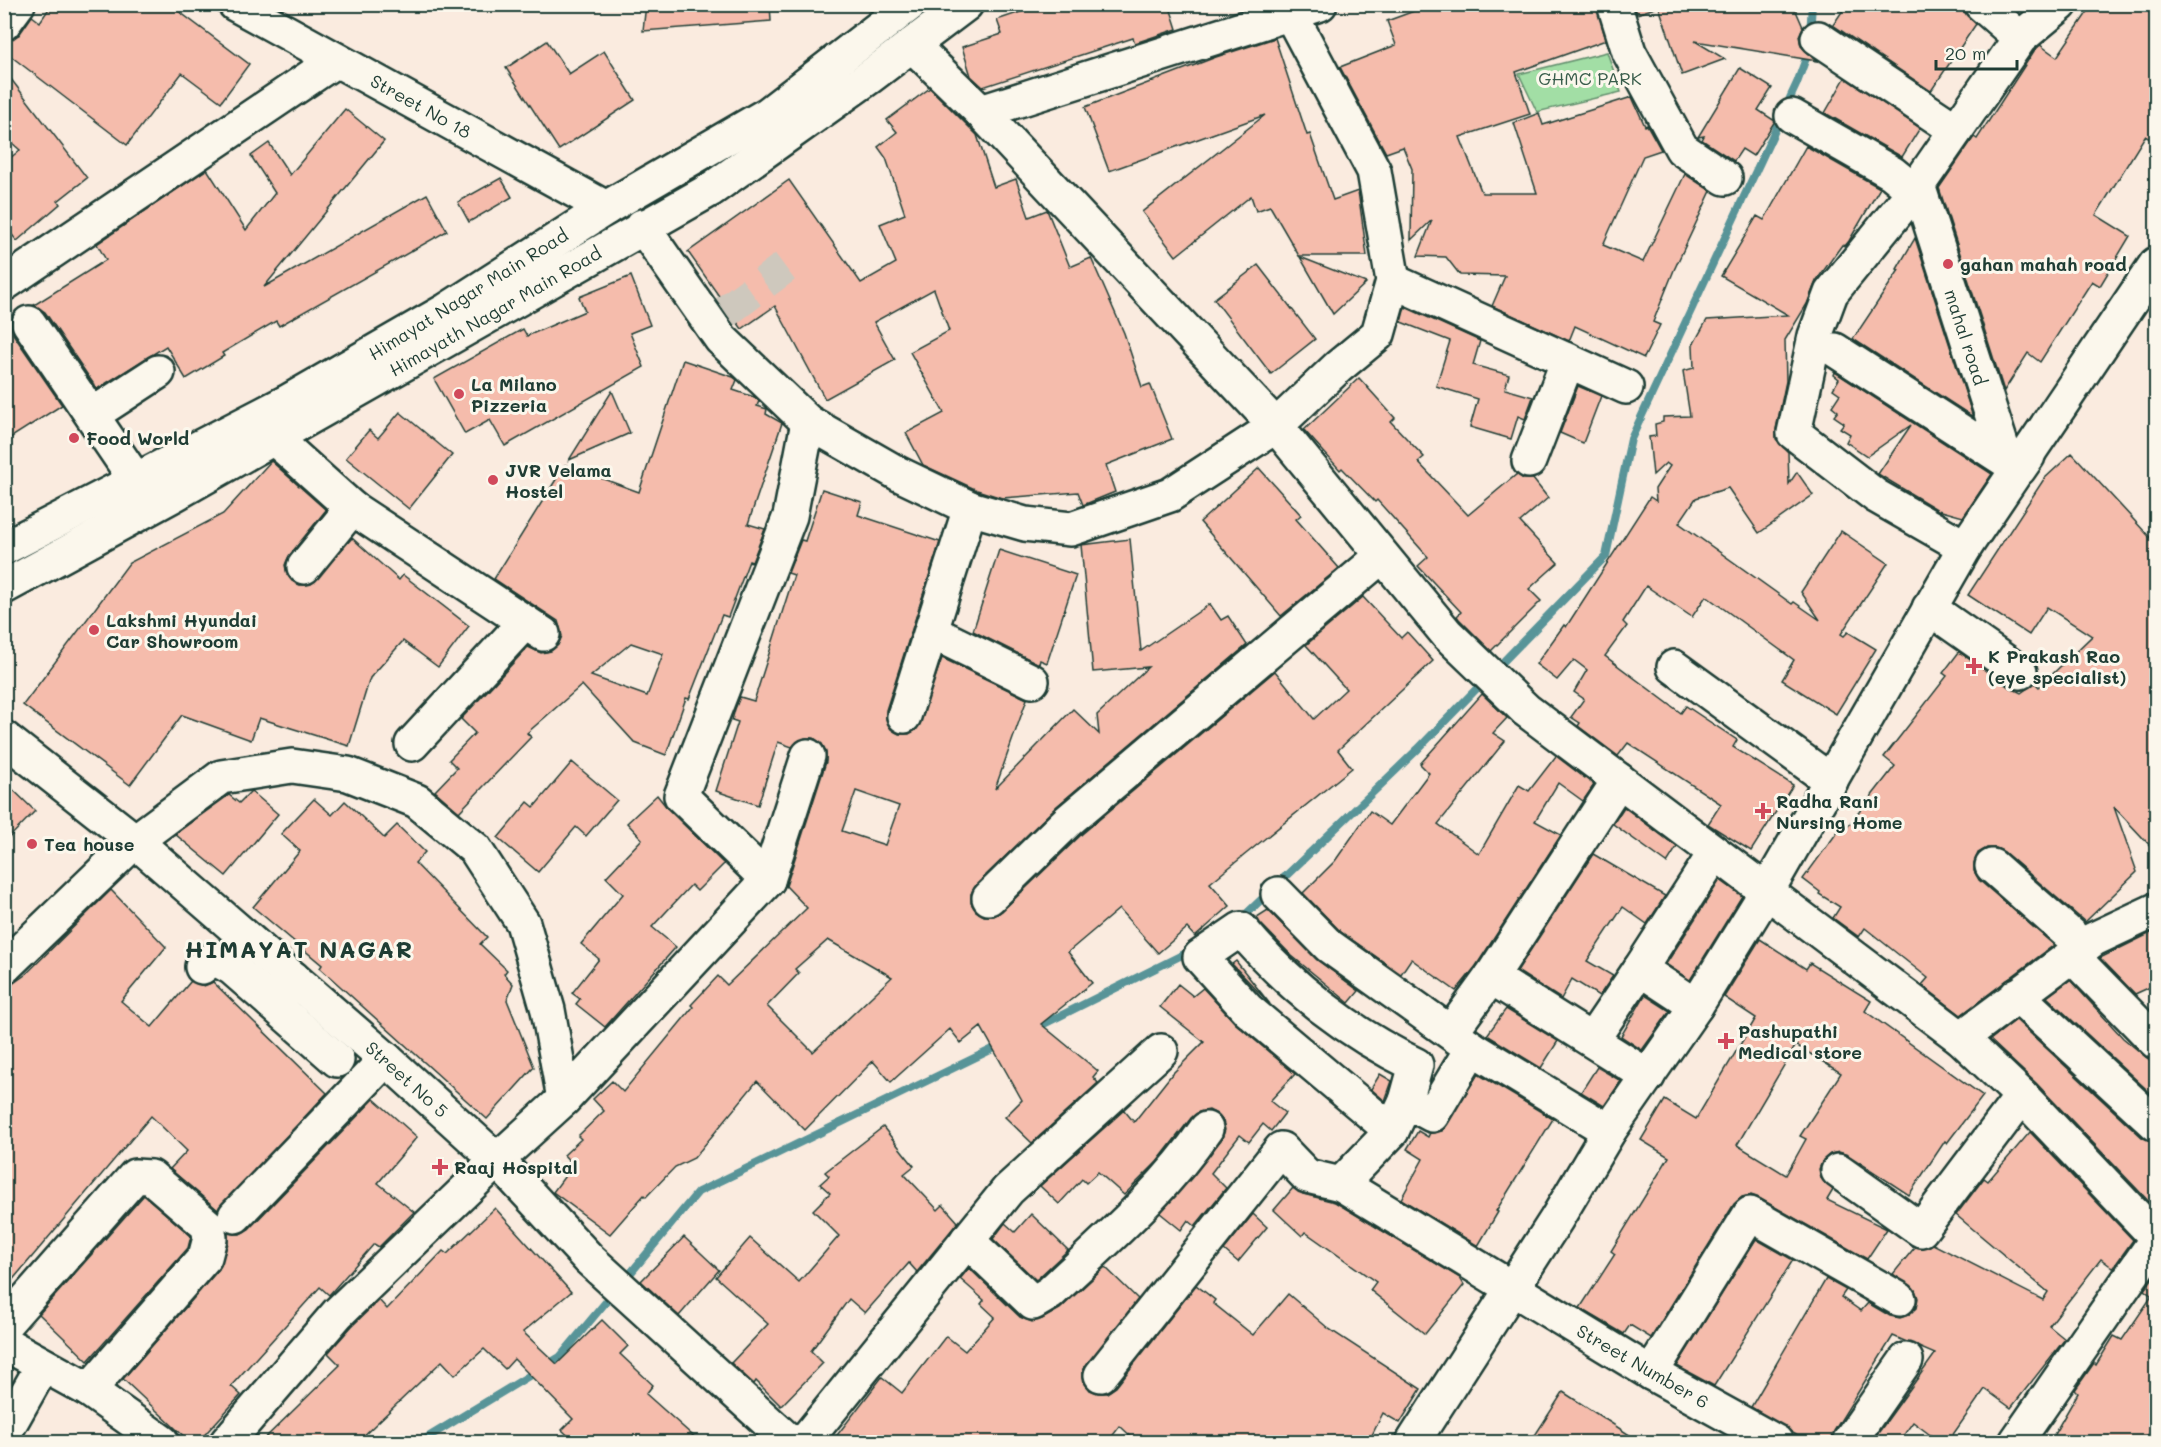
<svg xmlns="http://www.w3.org/2000/svg" width="2161" height="1447" font-family="Mali,sans-serif">
  <style>
    .green { fill: #a2dea5; stroke: #608e6c; stroke-width: 1.5 }
    .lines { fill: none; stroke-linecap: round; stroke-linejoin: round }
    .stream { stroke: #589498; stroke-width: 8 }
    .building { fill: #f5bcac; stroke: #1f3d34; stroke-width: 1.5; fill-rule: evenodd }
    .minor-tunnel { stroke: #cec8bd; stroke-width: 33; stroke-dasharray: 33 16; stroke-linecap: butt }
    .minor-casing { stroke: #1f3d34; stroke-width: 38 }
    .major-casing { stroke: #1f3d34; stroke-width: 38 }
    .minor { stroke: #fbf7ec; stroke-width: 33 }
    .major { stroke: #fbf7ec; stroke-width: 33 }
    .poi-dot { fill: #d1495b; stroke: #fbf7ec; stroke-width: 2 }
    .labels { text-anchor: middle; dominant-baseline: central; stroke-width: 6; stroke-linejoin: round; paint-order: stroke }
    .park-label { font-size: 18px; fill: #395d4b; stroke: #fbf7ec }
    .street-label { font-size: 18px; fill: #1f3d34; stroke: #fbf7ec }
    .poi-label { font-size: 18px; font-weight: bold; fill: #1f3d34; stroke: #fbf7ec; text-anchor: start }
    .district-label { font-size: 24px; font-weight: bold; letter-spacing: 1.5px; fill: #1f3d34; stroke: #fbf7ec }
  </style>
  <rect width="100%" height="100%" fill="#faebdf"/>
  <filter id="ink" filterUnits="userSpaceOnUse"><feTurbulence type="fractalNoise" baseFrequency=".0167" numOctaves="2"/><feDisplacementMap in="SourceGraphic" scale="12" xChannelSelector="R" yChannelSelector="G"/><feConvolveMatrix kernelMatrix="1 2 1 2 8 2 1 2 1" color-interpolation-filters="sRGB"/></filter>
  <g filter="url(#ink)">
    <!-- green -->
    <path class="green" d="M1607 52 1621 92 1537 112 1519 74Z"/>
    <g class="lines">
      <!-- stream -->
      <g class="stream">
        <path d="M1495 670 1606 556 1631 439 1797 83 1809 50 1812 4"/>
        <path d="M1240 920 1418 749 1486 679"/>
        <path d="M1034 1029 1194 949"/>
        <path d="M624 1281 698 1192 1003 1044"/>
        <path d="M420 1442 560 1357 615 1291"/>
      </g>
    </g>
    <!-- building -->
    <g class="building">
      <path d="M52 4H169L249 64 221 102 182 73 127 145 4 51V41L19 35 32 16 40 22Z"/>
      <path d="M646 4H770L771 21 643 31Z"/>
      <path d="M1044 4H1169L1177 29 1135 43 1133 38 983 87 971 76 962 47 1002 34 997 20Z"/>
      <path d="M1433 4H1596L1606 40 1516 72 1530 114 1460 137 1482 193H1537L1514 123 1539 113 1543 125 1632 97 1645 126 1647 125 1661 150 1643 156 1603 245 1643 262 1685 174 1711 191 1674 270 1653 322 1660 325 1644 358 1575 326 1569 341 1492 306 1505 276 1460 275 1446 257 1418 256 1432 220 1411 240 1412 169 1403 147 1386 153 1340 67 1396 45 1387 21Z"/>
      <path d="M1634 4H1655V8L1637 14Z"/>
      <path d="M1658 4H1793L1803 27 1799 36 1801 46 1817 61 1695 41 1725 59 1682 75Z"/>
      <path d="M1847 4H1963L1964 11 1976 24 1931 91 1833 25Z"/>
      <path d="M2093 4H2157V143L2145 136 2096 215 2130 236 2100 286 2092 281 2040 362 2028 353 2004 391 1939 188 1974 137 1977 139 2034 51 2040 45 2057 57Z"/>
      <path d="M1275 38 1307 135 1310 134 1333 200 1358 191 1367 256H1299L1270 206 1256 211 1251 196 1176 256 1142 212 1265 115 1109 171 1085 107 1216 57Z"/>
      <path d="M547 41 569 74 604 51 635 100 559 150 506 68Z"/>
      <path d="M1740 68 1772 88 1758 110 1775 121 1753 156 1742 149 1734 161 1702 140 1704 136 1698 137Z"/>
      <path d="M4 70 87 178 58 201 60 204 17 241 4 225V163L20 150 4 136Z"/>
      <path d="M1845 78 1920 128 1902 157 1825 113Z"/>
      <path d="M930 88 977 135 994 187 1016 179 1029 217 1047 210 1070 267 1091 258 1124 333 1142 387 1150 384 1172 439 1106 465 1115 492 1083 505 1078 492 1002 498 977 490 923 465 906 433 944 413 910 352 949 331 934 289 874 322 895 360 825 399 775 306 742 329 688 252 789 180 861 283 896 263 880 224 905 214 886 158 878 147 897 132 887 120Z"/>
      <path d="M345 109 384 141 264 287 427 194 447 231 279 326 276 321 222 353 224 356 186 379 166 346 97 389 45 312 34 305 106 260 97 244 207 169 246 230 275 193 251 156 269 143 290 175Z"/>
      <path d="M1806 146 1880 188 1849 241 1845 246 1842 245 1816 281 1807 304 1785 340 1786 381 1776 429V439L1788 452 1789 484 1797 472 1813 495 1759 533 1728 488 1696 498 1679 523 1792 604 1794 602 1820 620 1801 592 1841 531 1888 563 1841 634 1844 636 1848 632 1876 649 1836 714 1782 680 1794 660 1706 596 1692 617 1646 586 1623 622 1627 626 1605 656 1681 713 1686 706 1737 740 1733 747 1793 785 1751 851 1708 824 1721 804 1628 743 1618 756 1578 726 1580 723 1571 717 1584 699 1574 692 1587 670 1574 660 1557 680 1536 664 1564 625 1566 627 1650 497 1656 501 1655 489 1670 466 1666 463 1653 475 1649 437 1656 436 1655 424 1663 422V417L1690 416 1683 371 1694 368 1693 345 1707 320 1788 315 1721 276 1757 216 1764 220Z"/>
      <path d="M501 178 512 197 469 222 458 202Z"/>
      <path d="M1915 238 1973 417 1853 339 1899 270 1897 269Z"/>
      <path d="M1300 257 1366 283 1333 314Z"/>
      <path d="M1258 265 1315 339 1271 374 1214 299Z"/>
      <path d="M631 276 650 325 630 333 644 367 505 446 490 420 465 434 434 379 523 329 527 336 585 311 579 297Z"/>
      <path d="M1405 307 1480 341 1473 365 1509 375 1505 389 1533 397 1525 419 1518 416 1511 439 1470 427 1478 399 1436 386 1450 341 1401 322Z"/>
      <path d="M11 319 13 334 62 405 4 442V324Z"/>
      <path d="M683 360 733 377 737 380 733 390 754 397 759 401 757 406 767 409 766 414 782 423 748 524 765 529 752 562 749 561 728 617 722 615 689 699 686 698 666 755 635 743 582 685 527 733 531 737 459 812 435 791 457 768 449 760 475 733 461 719 528 647 541 653 551 651 558 645 562 636 558 621 494 579 565 465 639 492ZM631 643 663 654 647 696 591 676Z"/>
      <path d="M1835 372 1992 474 1963 517 1938 510 1878 474 1911 425 1867 456 1846 442 1850 434 1840 428 1844 423 1834 416 1838 411 1832 406 1840 394 1833 389 1839 379 1834 375Z"/>
      <path d="M1359 378 1395 418 1391 422 1424 457 1418 462 1468 515 1517 474 1523 479H1533L1548 498 1520 522 1558 563 1529 589 1541 601 1491 651 1459 619 1457 616 1461 612 1418 566 1428 557 1377 500 1375 502 1342 468 1340 470 1304 430Z"/>
      <path d="M1578 386 1601 396 1583 443 1560 433Z"/>
      <path d="M612 391 630 433 569 460Z"/>
      <path d="M400 412 452 455 409 509 346 458 369 430 378 438Z"/>
      <path d="M2072 453 2157 545V853L2114 807 2137 872 2085 922 2004 852 1996 848H1987L1978 853 1974 863V871L1979 880 2054 945 1961 1015 1922 985 1928 978 1865 928 1859 937 1833 918 1840 907 1819 894 1820 892 1803 879 1841 827 1845 830 1895 766 1884 757 1947 676 1943 673 1959 652 2009 687 2021 693 2035 683 2039 687 2092 636 2047 607 2029 635 1968 595 2044 479Z"/>
      <path d="M271 461 326 510 289 556 285 565 287 574 292 581 300 585 311 584 352 538 399 580 403 575 469 626 438 667 403 641 370 678 349 746 259 718 251 740 182 715 130 785 23 705 129 563 223 514Z"/>
      <path d="M1259 468 1301 515 1296 519 1339 568 1281 616 1200 522Z"/>
      <path d="M822 489 862 502 858 515 940 542 886 710V719L891 729 899 734H909L917 729 942 658 1027 699 995 789 1073 709 1099 734 1097 715 1148 667 1093 672 1081 545 1130 539 1141 651 1210 604 1221 620 1228 616 1247 645 1057 806 976 885 971 894V903L976 911 984 916H994L1002 911 1082 834 1275 671 1314 719 1346 689 1306 645 1363 597 1401 638 1407 632 1433 661 1338 750 1352 768 1210 883 1230 906 1195 937 1187 928 1158 953 1119 909 1068 952 1092 983 1041 1024 1098 1071 1093 1077 1098 1083 1032 1143 1005 1117 1022 1100 981 1027 961 1043 950 1029 891 1082 873 1061 805 1130 757 1081 694 1158 675 1167 646 1197 644 1195 610 1234 553 1192 573 1165 564 1155 581 1139 578 1136 604 1111 593 1099 612 1081 623 1092 693 1007 691 1005 718 976 727 985 807 908 786 886 826 762V753L822 744 814 738H805L792 747 778 742 758 805 716 791 738 722 732 720 735 709 740 697 754 701 794 575 788 573 801 540 805 541ZM856 791 899 806 885 845 842 831ZM828 940 892 977 813 1052 767 1006 799 973 795 969Z"/>
      <path d="M999 550 1076 575 1047 663 1040 660 1039 664 973 631Z"/>
      <path d="M1482 694 1507 718 1493 733 1505 741 1438 824 1479 854 1519 785 1529 791 1556 756 1594 785 1583 801 1558 783 1535 821 1561 835 1476 966 1456 991 1411 959 1401 974 1341 932 1303 893 1335 861 1370 811 1390 825 1429 773 1420 764Z"/>
      <path d="M572 762 617 800 586 836 576 827 538 872 498 838 528 802 534 807Z"/>
      <path d="M4 781 35 811 4 843Z"/>
      <path d="M251 791 278 814 226 876 175 834 229 795 239 803Z"/>
      <path d="M657 795 668 809 724 864 697 891 691 885 652 927 676 947 605 1027 576 1004 580 999 572 993 599 959 581 944 623 894 606 877 642 839 627 823Z"/>
      <path d="M314 799 332 815 345 801 384 838 397 825 425 852 415 863 487 937 480 944 507 970 504 974 513 984 507 1000 534 1067 487 1119 320 968 322 965 253 907 300 851 281 834Z"/>
      <path d="M1624 807 1677 847 1667 863 1613 824Z"/>
      <path d="M1593 854 1665 896 1647 924 1623 907 1587 961 1613 976 1599 996 1572 979 1561 999 1517 971Z"/>
      <path d="M1720 880 1742 896 1690 980 1666 964Z"/>
      <path d="M111 890 166 947 121 1001 152 1027 191 981 204 986 213 982 327 1093 218 1210 170 1169 187 1151 151 1116 4 1290V990L25 975Z"/>
      <path d="M1268 910 1316 959 1359 991 1349 1003 1292 956 1260 923 1257 917Z"/>
      <path d="M2157 930V952L2149 955 2157 972V984L2135 994 2100 958Z"/>
      <path d="M1760 939 1806 969 1810 963 1871 1001 1865 1011 1983 1096 1947 1143 1945 1141 1909 1195 1848 1155 1839 1152 1830 1154 1823 1160 1819 1169 1821 1178 1833 1190 1827 1200 1887 1229 1867 1259 1759 1198 1751 1195 1742 1197 1734 1204 1651 1338 1630 1325 1624 1334 1580 1308 1615 1254 1611 1251 1669 1157 1641 1140 1665 1100 1696 1119 1756 1018 1724 997ZM1796 1045 1841 1073 1800 1136 1806 1139 1786 1175 1737 1145Z"/>
      <path d="M1236 961 1270 1004 1232 964Z"/>
      <path d="M2070 980 2123 1038 2157 1066V1099L2047 997Z"/>
      <path d="M1178 984 1193 996 1203 988 1236 1024 1295 1074 1270 1101 1285 1113 1271 1131 1263 1124 1249 1142 1240 1135 1211 1173 1226 1188 1195 1226 1188 1220 1181 1230 1160 1213 1221 1140 1225 1130 1223 1121 1217 1114 1209 1110 1199 1112 1191 1118 1157 1162 1124 1195 1098 1172 1086 1183 1082 1179 1059 1204 1040 1186 1124 1110 1134 1122 1172 1074 1204 1042 1160 1007Z"/>
      <path d="M1645 995 1670 1011 1642 1050 1621 1036Z"/>
      <path d="M1506 1009 1558 1041 1541 1068 1487 1035Z"/>
      <path d="M2016 1020 2143 1138 2157 1142V1210L2036 1083 1990 1040Z"/>
      <path d="M1597 1067 1621 1081 1604 1106 1581 1092Z"/>
      <path d="M1380 1074 1392 1081 1385 1101 1371 1089Z"/>
      <path d="M1478 1074 1553 1119 1496 1211 1498 1212 1478 1246 1401 1199 1423 1159 1407 1149 1418 1131 1428 1137 1430 1133 1442 1131Z"/>
      <path d="M374 1099 417 1137 378 1183 414 1212 379 1247 374 1244 329 1295 320 1287 231 1386 241 1395 197 1443H191L123 1379 219 1269 228 1243V1233L240 1234 249 1229Z"/>
      <path d="M883 1127 914 1166 904 1174 938 1210 943 1205 958 1222 917 1272 909 1263 865 1313 849 1299 811 1351 823 1363 781 1406 756 1381 754 1384 731 1363 768 1324 716 1277 750 1238 799 1282 839 1236 813 1210 830 1193 820 1184 829 1176 825 1172Z"/>
      <path d="M2030 1132 2133 1240 2113 1268 2101 1259 2049 1326 2065 1339 2011 1408 1985 1389 1947 1443H1941L1913 1422 1898 1443H1871L1935 1354 1893 1336 1834 1431 1830 1443H1809L1751 1407 1826 1279 1846 1290 1841 1297 1861 1311 1868 1303 1890 1316 1900 1318 1908 1315 1916 1308 1918 1298 1915 1290 1893 1274 1915 1247H1928L1933 1244 2043 1300 2048 1292 1956 1215 1984 1178 1988 1181Z"/>
      <path d="M1293 1188 1303 1194 1335 1202 1460 1278 1464 1285 1425 1334 1370 1290 1376 1282 1305 1232 1302 1236 1274 1210Z"/>
      <path d="M144 1195 191 1236 188 1248 88 1361 39 1314Z"/>
      <path d="M495 1208 571 1292 523 1332 557 1364 602 1320 628 1346 620 1354 653 1385 646 1394 701 1443H576L562 1430 573 1419 514 1359 505 1369 484 1349 455 1375 442 1361 356 1443H260L340 1365 328 1353 352 1326 379 1300 387 1309 443 1251 447 1254Z"/>
      <path d="M1031 1214 1068 1250 1036 1280 993 1239 1005 1223 1015 1232Z"/>
      <path d="M1253 1214 1267 1227 1238 1262 1224 1250Z"/>
      <path d="M684 1237 719 1270 679 1316 641 1281Z"/>
      <path d="M1756 1239 1793 1260 1714 1386 1677 1366Z"/>
      <path d="M1105 1267 1138 1299 1083 1372 1084 1382 1090 1390 1098 1393H1107L1116 1387 1196 1285 1215 1300 1213 1303 1253 1335 1288 1294 1329 1329 1421 1389 1400 1423 1383 1413 1368 1443H1138L1120 1426 1107 1443H831L882 1377 902 1393 946 1336 965 1351 995 1317 981 1304 984 1300 960 1279 969 1268 1020 1317 1032 1322 1042 1319 1060 1309Z"/>
      <path d="M2157 1272V1421L2143 1443H2049L2078 1393 2075 1390 2094 1363 2096 1365 2114 1336 2122 1340 2152 1296 2144 1290Z"/>
      <path d="M1563 1392 1642 1443H1530Z"/>
    </g>
    <g class="lines">
      <!-- minor-tunnel -->
      <path class="minor-tunnel" d="M725 312 785 267"/>
      <!-- minor casing -->
      <g class="minor-casing">
        <g id="minor">
          <path d="M235 4 606 208"/>
          <path d="M1614 4 1629 52 1682 149 1725 178"/>
          <path d="M1981 4 2020 38"/>
          <path d="M4 23 18 4"/>
          <path d="M1818 38 1956 130"/>
          <path d="M912 45 981 112 1276 426 1447 634 1526 710 1961 1038 2022 1096 2156 1237"/>
          <path d="M981 112 1320 4"/>
          <path d="M1792 116 1892 173 1914 191"/>
          <path d="M1918 185 2002 447 2019 469 2028 456"/>
          <path d="M642 226 721 339 808 422 899 474 970 508 1025 524 1071 529 1170 495 1276 426 1338 367 1378 334 1393 281 1374 171 1290 13 1283 4"/>
          <path d="M1393 281 1626 387"/>
          <path d="M4 284 336 60"/>
          <path d="M29 323 135 479"/>
          <path d="M1835 350 2013 465"/>
          <path d="M92 415 158 372"/>
          <path d="M274 438 352 508 543 634"/>
          <path d="M1529 461 1568 360"/>
          <path d="M1965 547 1876 496 1794 433 1815 336 1831 293 1914 191 2020 38 2061 4"/>
          <path d="M304 567 352 508"/>
          <path d="M1929 608 2020 672"/>
          <path d="M932 632 1032 681"/>
          <path d="M1674 667 1831 781"/>
          <path d="M904 716 970 508"/>
          <path d="M4 738 135 841 386 1059 497 1160 589 1259 790 1442"/>
          <path d="M412 744 525 622"/>
          <path d="M1992 866 2084 947"/>
          <path d="M768 880 808 756"/>
          <path d="M1278 894 1329 946 1472 1048 1609 1131"/>
          <path d="M989 898 1069 820 1382 556"/>
          <path d="M2073 957 2156 1042"/>
          <path d="M4 967 135 841 221 777 292 766 348 774 417 801 475 849 523 923 548 1010 564 1099"/>
          <path d="M202 967 214 958 232 968 271 1002"/>
          <path d="M1640 969 1715 853"/>
          <path d="M1491 977 1619 780"/>
          <path d="M293 978 271 1002 337 1060"/>
          <path d="M2017 995 2156 1124"/>
          <path d="M1451 1032 1491 977 1648 1076"/>
          <path d="M1961 1038 2094 939 2156 910"/>
          <path d="M1592 1040 1640 969 1696 1006"/>
          <path d="M1392 1131 1248 1010 1200 957 1241 929C1288 986 1349 1033 1416 1065L1406 1101"/>
          <path d="M1838 1171 1921 1230 2022 1096"/>
          <path d="M1341 1184 1392 1131 1406 1101 1432 1115 1472 1048"/>
          <path d="M235 1216 386 1059"/>
          <path d="M967 1240 1033 1303 1050 1293C1105 1241 1163 1192 1206 1129"/>
          <path d="M4 1325 135 1176 151 1177 208 1226 210 1238 205 1257 89 1390"/>
          <path d="M4 1343 89 1390 162 1442"/>
          <path d="M1651 1373 1750 1214 1899 1299"/>
          <path d="M1101 1375 1281 1149 1307 1176 1341 1184 1651 1373 1776 1442"/>
          <path d="M4 1434 43 1365"/>
          <path d="M227 1442 338 1313 497 1160 564 1099 768 880 681 796 790 516 808 422"/>
          <path d="M804 1442 1008 1190 1161 1051"/>
          <path d="M1413 1442 1556 1220 1609 1131 1696 1006 1767 891 1965 547 2156 264"/>
          <path d="M1849 1442 1906 1360"/>
          <path d="M2016 1442 2156 1240"/>
        </g>
      </g>
      <!-- major casing -->
      <g class="major-casing">
        <g id="major">
          <path d="M4 548 287 402 447 310 606 208 768 114 910 4"/>
          <path d="M4 587 175 494 710 190 868 78 966 4"/>
        </g>
      </g>
      <!-- minor -->
      <use href="#minor" class="minor"/>
      <!-- major -->
      <use href="#major" class="major"/>
    </g>
  </g>
  <!-- markers -->
  <g class="poi-dot">
    <circle cx="1948" cy="264" r="6"/>
    <circle cx="459" cy="394" r="6"/>
    <circle cx="74" cy="438" r="6"/>
    <circle cx="493" cy="480" r="6"/>
    <circle cx="94" cy="630" r="6"/>
    <path d="M1971 657h6v6h6v6h-6v6h-6v-6h-6v-6h6z"/>
    <path d="M1760 802h6v6h6v6h-6v6h-6v-6h-6v-6h6z"/>
    <circle cx="32" cy="844" r="6"/>
    <path d="M1723 1032h6v6h6v6h-6v6h-6v-6h-6v-6h6z"/>
    <path d="M437 1158h6v6h6v6h-6v6h-6v-6h-6v-6h6z"/>
  </g>
  <g class="labels">
    <!-- park labels -->
    <g class="park-label">
      <text x="1590" y="78">GHMC PARK</text>
    </g>
    <!-- street labels -->
    <g class="street-label">
      <text transform="translate(421 106) rotate(29)">Street No 18</text>
      <text transform="translate(468 294) rotate(-32)">Himayat Nagar Main Road</text>
      <text transform="translate(495 311) rotate(-30)">Himayath Nagar Main Road</text>
      <text transform="translate(1966 337) rotate(72)">mahal road</text>
      <text transform="translate(407 1079) rotate(42)">Street No 5</text>
      <text transform="translate(1643 1366) rotate(30)">Street Number 6</text>
    </g>
    <!-- poi labels -->
    <g class="poi-label">
      <text x="1960" y="264">gahan mahah road</text>
      <text x="471" y="384">La Milano<tspan x="471" dy="21">Pizzeria</tspan></text>
      <text x="86" y="438">Food World</text>
      <text x="505" y="470">JVR Velama<tspan x="505" dy="21">Hostel</tspan></text>
      <text x="106" y="620">Lakshmi Hyundai<tspan x="106" dy="21">Car Showroom</tspan></text>
      <text x="1988" y="656">K Prakash Rao<tspan x="1988" dy="21">(eye specialist)</tspan></text>
      <text x="1776" y="801">Radha Rani<tspan x="1776" dy="21">Nursing Home</tspan></text>
      <text x="44" y="844">Tea house</text>
      <text x="1738" y="1031">Pashupathi<tspan x="1738" dy="21">Medical store</tspan></text>
      <text x="454" y="1167">Raaj Hospital</text>
    </g>
    <!-- district labels -->
    <g class="district-label">
      <text x="299" y="948">HIMAYAT NAGAR</text>
    </g>
  </g>
  <!-- margin -->
  <rect width="2161" height="1447" fill="none" stroke="#fbf7ec" stroke-width="24"/>
  <rect x="12" y="12" width="2137" height="1423" fill="none" stroke="#1f3d34" stroke-width="2" filter="url(#ink)"/>
  <!-- scale -->
  <path d="M1936 60v9h81v-9" fill="none" stroke="#1f3d34" stroke-width="3"/>
  <text x="1945" y="60" font-size="18" fill="#1f3d34" stroke="#fbf7ec" stroke-width="4.5" paint-order="stroke">20 m</text>
</svg>
